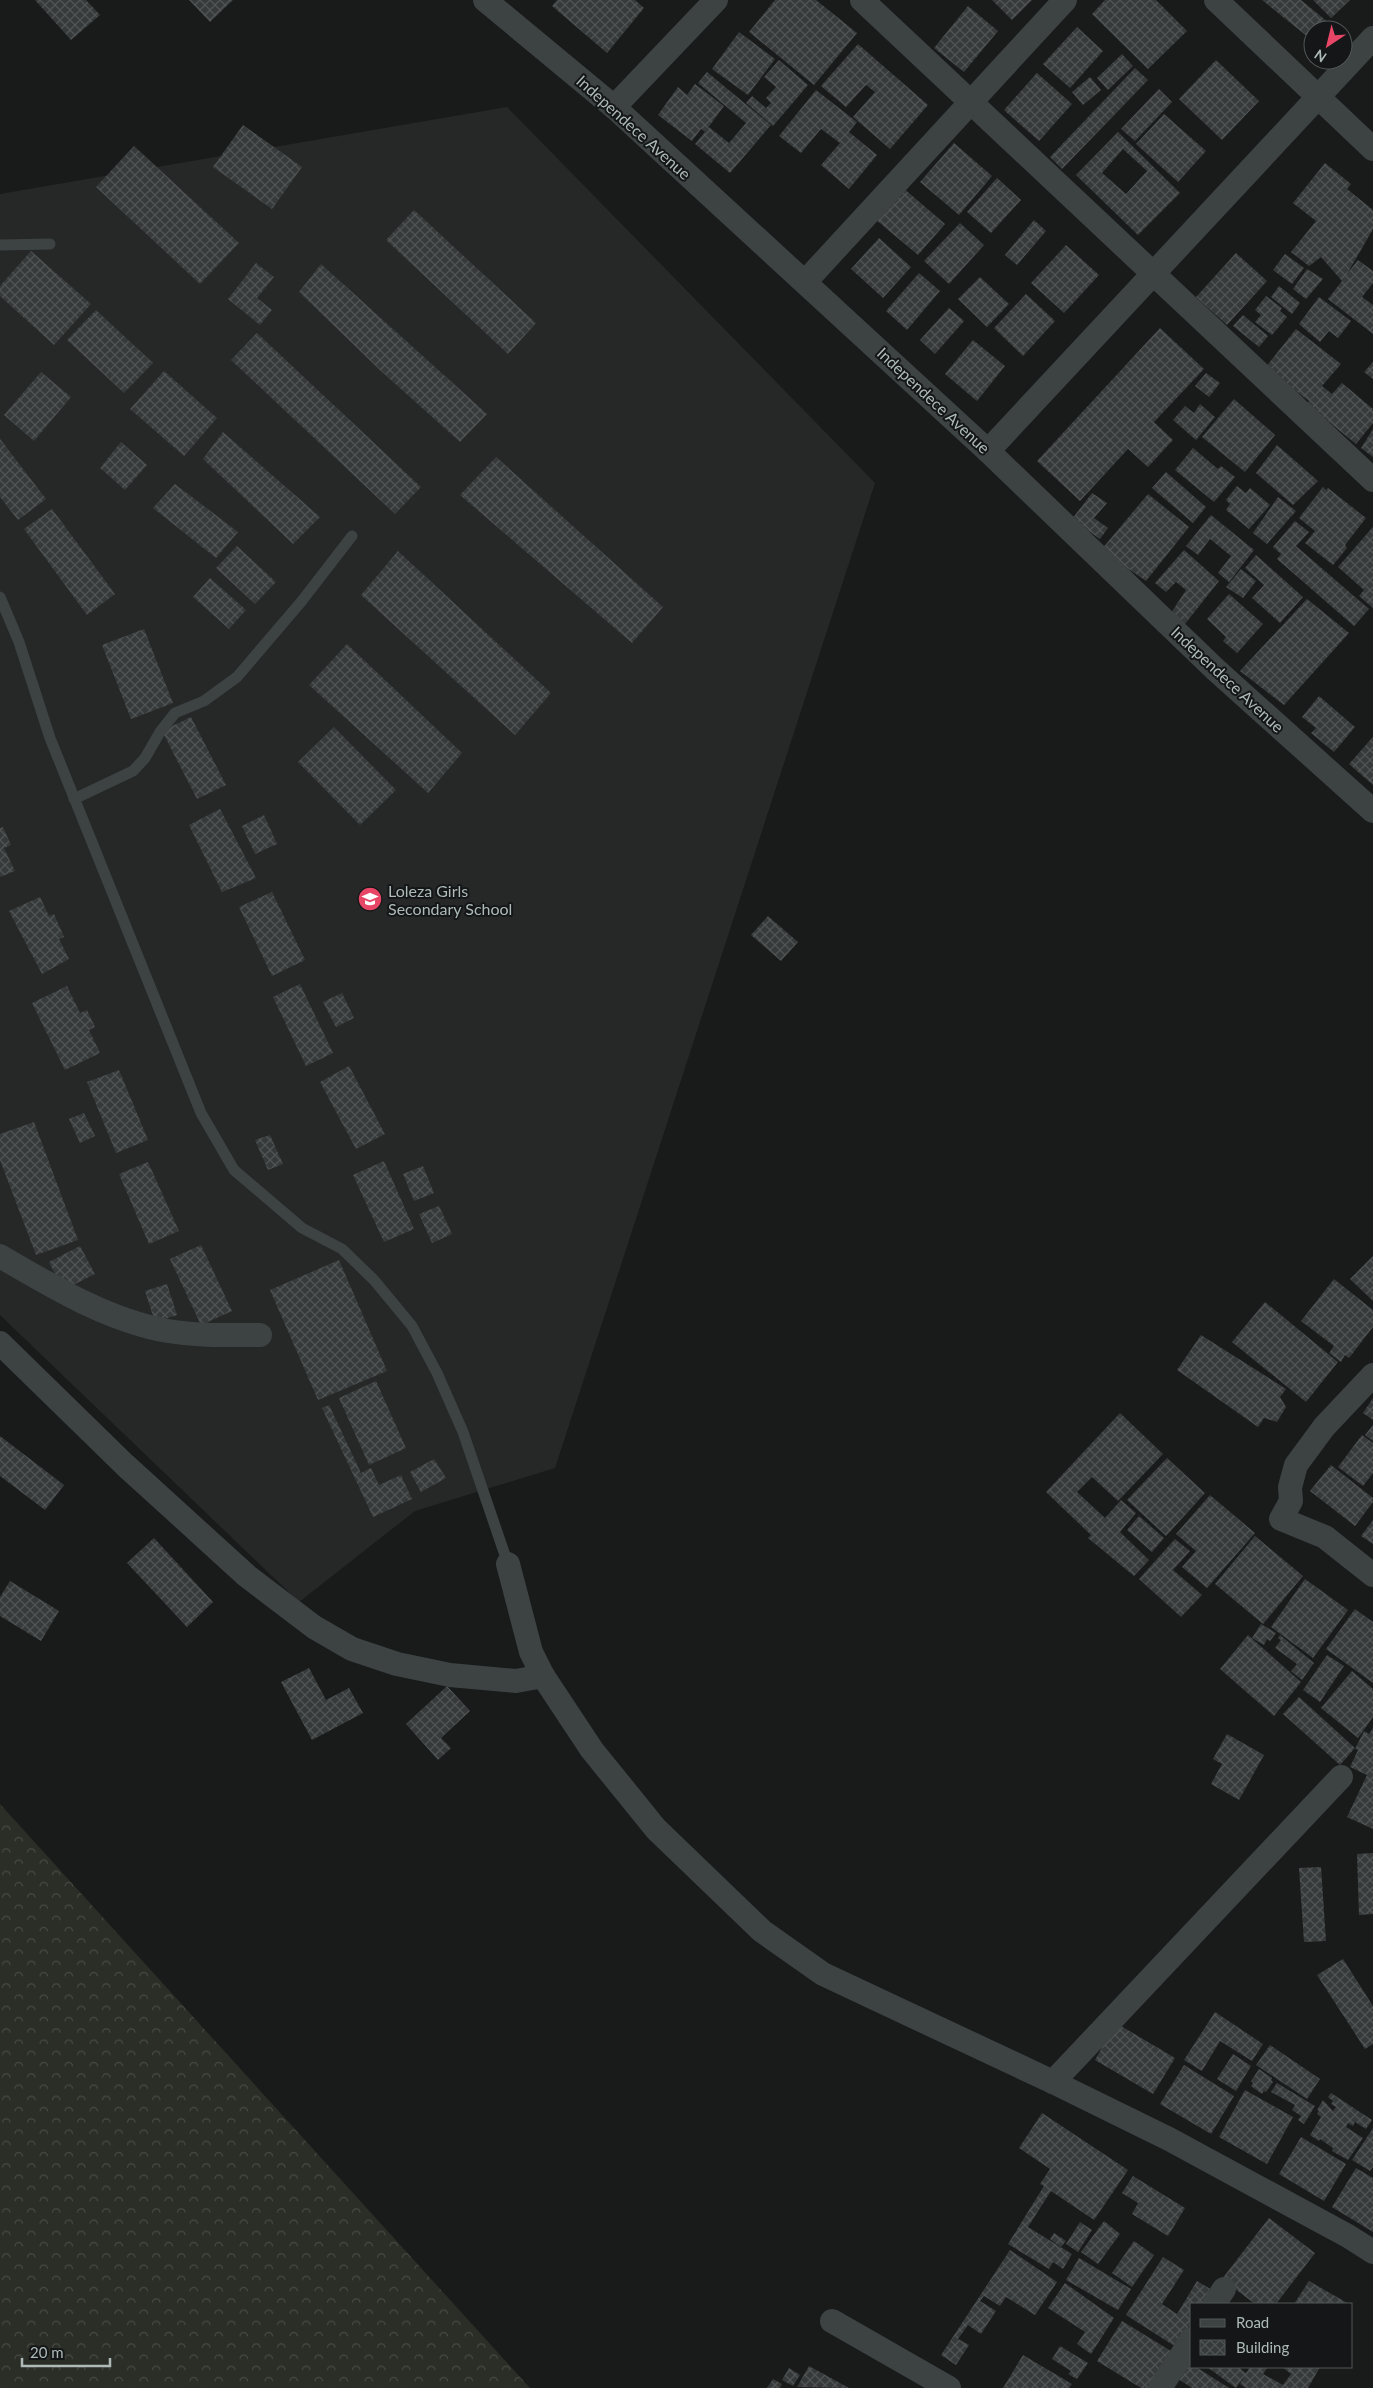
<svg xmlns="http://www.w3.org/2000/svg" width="1373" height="2388" font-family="Lato,sans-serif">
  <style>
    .built { fill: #262828 }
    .forest { fill: url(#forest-crowns) }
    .building { fill: url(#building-cross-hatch); fill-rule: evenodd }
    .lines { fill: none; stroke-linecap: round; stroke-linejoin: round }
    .service { stroke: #3d4242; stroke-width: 11 }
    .minor { stroke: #3d4242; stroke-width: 24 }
    .labels { text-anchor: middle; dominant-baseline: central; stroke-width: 4; stroke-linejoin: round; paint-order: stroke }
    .street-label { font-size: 16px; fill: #adbab8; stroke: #141617 }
    .poi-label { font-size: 16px; fill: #adbab8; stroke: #141617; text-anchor: start }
  </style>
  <defs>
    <pattern id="forest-crowns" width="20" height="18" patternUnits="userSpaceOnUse" patternTransform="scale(1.25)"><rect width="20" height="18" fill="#2b2e26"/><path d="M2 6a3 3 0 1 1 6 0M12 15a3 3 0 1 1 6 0" fill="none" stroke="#474a43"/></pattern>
    <pattern id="building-cross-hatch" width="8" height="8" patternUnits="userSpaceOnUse" patternTransform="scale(1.25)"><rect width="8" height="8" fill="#373a3a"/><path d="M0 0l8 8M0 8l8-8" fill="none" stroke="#515454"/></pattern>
  </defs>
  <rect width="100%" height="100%" fill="#191b1b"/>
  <!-- built -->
  <path class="built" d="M507 107 875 483 555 1468 415 1511 299 1602 0 1315V194Z"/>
  <!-- forest -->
  <path class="forest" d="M0 1804 530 2388H0Z"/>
  <!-- building -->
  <g class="building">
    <path d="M35 0H86L100 15 71 40Z"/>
    <path d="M189 0H233L210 22Z"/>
    <path d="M557 0H635L644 8 607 53 552 6Z"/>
    <path d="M775 0H816L857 33 814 85 749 32Z"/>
    <path d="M992 0H1032L1012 20Z"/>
    <path d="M1105 0H1156L1187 31 1148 69 1092 14Z"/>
    <path d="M1262 0H1301L1329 23 1324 30H1313V41Z"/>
    <path d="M1313 0H1350L1331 18Z"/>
    <path d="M968 6 998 31 964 72 934 48Z"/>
    <path d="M1077 27 1103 51 1070 88 1043 64Z"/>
    <path d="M739 32 775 59 748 95 712 69Z"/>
    <path d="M858 44 928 105 890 149 853 117 875 92 866 85 846 107 821 86Z"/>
    <path d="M1122 54 1133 66 1108 90 1097 78Z"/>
    <path d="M779 60 808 85 773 126 746 103 752 96 766 108 771 103 766 98 776 87 764 77Z"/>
    <path d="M1216 60 1259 101 1222 140 1179 99Z"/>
    <path d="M1135 68 1148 80 1062 169 1050 157Z"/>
    <path d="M707 72 771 125 730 173 695 144 709 127 729 143 746 123 698 83Z"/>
    <path d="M1037 73 1072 104 1039 141 1004 110Z"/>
    <path d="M1090 77 1101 90 1083 105 1072 92Z"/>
    <path d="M695 84 724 106 705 132 701 129 692 141 658 115 678 87 687 95Z"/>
    <path d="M1159 89 1172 102 1135 141 1121 129Z"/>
    <path d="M816 90 857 122 849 132 877 155 849 189 821 165 840 143 821 129 801 153 779 136Z"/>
    <path d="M1164 114 1206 151 1178 182 1136 144Z"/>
    <path d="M243 125 302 167 272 209 213 167Z"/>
    <path d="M1118 132 1180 193 1138 235 1076 175ZM1123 149 1147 171 1126 194 1102 173Z"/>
    <path d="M954 143 992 176 959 215 920 182Z"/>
    <path d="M134 146 239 243 200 284 96 187Z"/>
    <path d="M1325 163 1351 184 1347 189 1373 210V229L1347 274 1358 260 1373 271V283L1362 297 1373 305V334L1328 299 1342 281 1321 257 1309 266 1291 252 1316 221 1293 203Z"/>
    <path d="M997 178 1021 200 991 233 967 212Z"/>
    <path d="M902 187 945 224 918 255 875 219Z"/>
    <path d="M414 210 536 323 508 354 386 240Z"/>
    <path d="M1034 220 1046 231 1017 265 1005 255Z"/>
    <path d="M960 223 984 245 949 284 924 261Z"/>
    <path d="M879 238 911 267 883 298 851 269Z"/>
    <path d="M1066 245 1099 275 1064 313 1031 283Z"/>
    <path d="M31 251 91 304 54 345 0 296V286Z"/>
    <path d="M1236 253 1267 281 1227 325 1196 297Z"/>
    <path d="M1285 254 1304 268 1292 284 1273 270Z"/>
    <path d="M256 263 274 277 257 298 272 310 260 325 228 299Z"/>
    <path d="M321 264 487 414 460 442 381 371 299 292Z"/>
    <path d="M1307 269 1323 279 1306 299 1293 289Z"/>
    <path d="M919 273 940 291 907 330 886 311Z"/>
    <path d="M980 277 1009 304 987 327 958 299Z"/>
    <path d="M1279 286 1300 303 1292 314 1271 297Z"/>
    <path d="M1026 294 1055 321 1023 356 994 328Z"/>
    <path d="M1266 296 1282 308 1280 311 1287 317 1272 335 1255 322 1261 315 1255 310Z"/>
    <path d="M1319 297 1351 321 1338 338 1329 331 1320 342 1299 324Z"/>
    <path d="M949 308 964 321 935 354 920 340Z"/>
    <path d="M96 310 153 363 124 393 67 340Z"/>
    <path d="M1243 315 1268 336 1259 347 1233 326Z"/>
    <path d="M1160 328 1204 369 1154 422 1173 440 1148 467 1128 449 1080 501 1037 461Z"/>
    <path d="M1296 329 1341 364 1322 386 1332 394 1342 383 1373 409V423L1356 444 1307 404 1314 395 1309 401 1265 368Z"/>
    <path d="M257 333 421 487 395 514 231 360Z"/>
    <path d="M973 340 1005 366 977 401 945 374Z"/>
    <path d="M1373 362V379L1364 372Z"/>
    <path d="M164 371 217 418 184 456 130 409Z"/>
    <path d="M41 372 71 397 34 441 4 415Z"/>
    <path d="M1206 373 1220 383 1209 397 1195 386Z"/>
    <path d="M1234 399 1275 435 1245 472 1202 437Z"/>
    <path d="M1200 404 1215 417 1196 440 1173 420 1185 406 1194 413Z"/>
    <path d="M1373 429V457L1361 448Z"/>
    <path d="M223 432 320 517 293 544 203 459Z"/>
    <path d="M0 439 46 499 18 520 0 497Z"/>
    <path d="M121 442 147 465 125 490 100 468Z"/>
    <path d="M1277 445 1318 481 1293 505 1256 473Z"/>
    <path d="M1193 448 1218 469 1221 466 1235 477 1214 502 1175 470Z"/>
    <path d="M496 457 663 607 632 643 460 495Z"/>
    <path d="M1166 472 1206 507 1193 523 1152 488Z"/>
    <path d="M175 484 238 532 216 558 153 508Z"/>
    <path d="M1237 486 1246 493 1250 488 1270 505 1249 529 1226 510 1230 504 1226 500Z"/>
    <path d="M1323 487 1326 490 1328 488 1366 518 1345 545 1347 548 1333 565 1305 543 1315 531 1299 518Z"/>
    <path d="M1092 493 1107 503 1094 518 1108 528 1100 539 1072 519Z"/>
    <path d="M1148 494 1189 527 1146 581 1101 550Z"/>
    <path d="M1278 497 1296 511 1267 544 1253 533Z"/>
    <path d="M52 509 115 594 87 615 24 529Z"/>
    <path d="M1211 515 1254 550 1229 582 1218 573 1231 556 1210 539 1198 555 1186 546Z"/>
    <path d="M1295 521 1309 532 1296 546 1369 609 1354 626 1277 559 1281 554 1273 547Z"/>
    <path d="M1373 527V608L1359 596 1364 590 1338 567Z"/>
    <path d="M237 546 276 582 255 604 216 568Z"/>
    <path d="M1184 550 1219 581 1185 624 1171 613 1186 590 1176 582 1166 592 1155 583Z"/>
    <path d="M398 551 551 693 515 735 361 595Z"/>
    <path d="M1256 555 1303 597 1280 623 1252 598 1264 585 1245 568Z"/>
    <path d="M1241 569 1256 581 1243 598 1226 587Z"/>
    <path d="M210 578 246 610 229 629 193 597Z"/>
    <path d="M1229 594 1263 624 1237 653 1223 641 1226 637 1207 619Z"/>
    <path d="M1307 599 1349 633 1284 705 1240 671Z"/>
    <path d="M144 629 173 703 131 719 102 645Z"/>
    <path d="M347 644 462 753 428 793 309 685Z"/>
    <path d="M1319 696 1355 727 1334 752 1311 733 1316 728 1302 717Z"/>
    <path d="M191 717 226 785 197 799 162 731Z"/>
    <path d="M334 727 396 790 360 825 298 762Z"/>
    <path d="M1373 737V785L1349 764Z"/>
    <path d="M220 809 256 878 222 892 189 825Z"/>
    <path d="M264 815 277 844 255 854 242 826Z"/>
    <path d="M3 827 11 845 4 848 15 871 0 877V828Z"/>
    <path d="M272 892 305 960 272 976 239 907Z"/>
    <path d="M40 897 49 916 54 914 64 937 59 939 69 959 42 974 9 911Z"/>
    <path d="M768 916 798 942 781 961 751 935Z"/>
    <path d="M300 984 333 1053 306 1066 273 997Z"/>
    <path d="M67 986 80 1013 87 1010 95 1027 89 1030 100 1053 65 1070 32 1003Z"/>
    <path d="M342 993 354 1018 336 1027 323 1002Z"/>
    <path d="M349 1066 385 1134 356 1149 320 1082Z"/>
    <path d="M119 1070 148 1140 116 1153 87 1082Z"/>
    <path d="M84 1113 95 1136 80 1143 69 1119Z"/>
    <path d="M34 1122 78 1240 36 1255 0 1160V1134Z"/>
    <path d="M270 1135 283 1164 268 1170 255 1140Z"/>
    <path d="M384 1161 414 1229 384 1242 353 1175Z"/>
    <path d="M148 1162 179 1231 149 1244 119 1174Z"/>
    <path d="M423 1166 434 1193 414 1201 403 1174Z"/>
    <path d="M439 1206 452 1234 432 1243 419 1214Z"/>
    <path d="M201 1245 232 1311 201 1325 170 1259Z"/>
    <path d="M80 1246 95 1274 63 1290 49 1262Z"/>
    <path d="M1373 1256V1301L1350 1279Z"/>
    <path d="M339 1260 387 1371 318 1400 270 1290Z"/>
    <path d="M1334 1279 1373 1310V1327L1349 1358 1345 1355 1341 1362 1329 1353 1334 1346 1301 1321Z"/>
    <path d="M167 1284 177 1315 155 1322 145 1291Z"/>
    <path d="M1265 1302 1338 1362 1306 1402 1232 1342Z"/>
    <path d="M1201 1335 1286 1389 1280 1397 1286 1407 1277 1422 1264 1418 1258 1427 1177 1370Z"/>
    <path d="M376 1381 406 1448 369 1465 339 1398Z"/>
    <path d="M1373 1398V1420L1363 1413Z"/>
    <path d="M329 1405 361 1473 371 1468 379 1485 401 1475 412 1499 373 1517 322 1408Z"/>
    <path d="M1120 1413 1163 1454 1118 1501 1092 1477 1077 1492 1105 1518 1121 1500 1136 1513 1120 1532 1149 1560 1134 1576 1088 1538 1091 1535 1046 1492Z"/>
    <path d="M1373 1425V1441L1365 1435Z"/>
    <path d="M1362 1435 1373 1443V1473L1363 1486 1338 1467Z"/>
    <path d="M0 1436 64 1485 45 1510 0 1476Z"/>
    <path d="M1167 1458 1205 1493 1166 1536 1127 1500Z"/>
    <path d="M434 1459 446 1478 421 1492 410 1472Z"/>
    <path d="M1331 1465 1373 1498V1502L1355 1526 1310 1491Z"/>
    <path d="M1210 1495 1255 1533 1207 1588 1182 1567 1196 1551 1176 1534Z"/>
    <path d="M1139 1516 1164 1538 1152 1552 1127 1530Z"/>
    <path d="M1373 1520V1544L1361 1536Z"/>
    <path d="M1255 1536 1303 1576 1263 1624 1215 1584Z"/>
    <path d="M154 1538 213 1602 187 1627 127 1563Z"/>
    <path d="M1175 1539 1190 1551 1173 1570 1202 1595 1181 1617 1139 1579Z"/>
    <path d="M1305 1579 1348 1610 1313 1658 1271 1627Z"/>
    <path d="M10 1581 59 1611 41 1641 0 1616V1597Z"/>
    <path d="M1355 1609 1373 1622V1683L1326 1649Z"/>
    <path d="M1261 1624 1276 1633 1270 1641 1267 1639 1264 1645 1252 1638Z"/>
    <path d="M1248 1635 1301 1682 1274 1716 1220 1669Z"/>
    <path d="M1280 1635 1314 1663 1302 1680 1291 1671 1297 1664 1275 1648 1281 1640 1278 1638Z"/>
    <path d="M1327 1655 1344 1666 1320 1702 1303 1690Z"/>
    <path d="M309 1668 326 1700 349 1688 363 1713 312 1740 281 1682Z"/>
    <path d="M1352 1671 1373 1689V1717L1358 1738 1321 1708Z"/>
    <path d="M447 1686 470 1711 441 1738 451 1748 438 1760 406 1724Z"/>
    <path d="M1299 1697 1355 1748 1340 1765 1283 1714Z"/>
    <path d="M1373 1728V1829L1347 1817 1367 1775 1350 1767 1358 1750 1355 1749 1364 1731 1369 1734Z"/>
    <path d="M1227 1734 1264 1755 1239 1800 1211 1784 1222 1764 1213 1759Z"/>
    <path d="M1373 1853V1914L1359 1915 1357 1854Z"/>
    <path d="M1321 1867 1326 1941 1304 1942 1299 1868Z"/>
    <path d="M1343 1959 1373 2006V2044L1365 2049 1317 1975Z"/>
    <path d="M1215 2012 1263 2044 1252 2061 1220 2041 1202 2071 1184 2060Z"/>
    <path d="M1116 2023 1175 2058 1153 2094 1095 2060Z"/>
    <path d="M1270 2045 1320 2079 1307 2099 1256 2065Z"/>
    <path d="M1233 2054 1251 2066 1236 2091 1217 2079Z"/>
    <path d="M1184 2065 1234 2096 1211 2134 1160 2104Z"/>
    <path d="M1259 2069 1272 2078 1271 2080 1273 2082 1266 2092 1264 2091 1262 2094 1251 2086 1253 2083 1251 2081Z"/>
    <path d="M1277 2083 1315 2106 1304 2124 1298 2120 1301 2116 1292 2110 1295 2105 1271 2092Z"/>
    <path d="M1245 2090 1293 2117 1267 2164 1219 2137Z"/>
    <path d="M1331 2093 1372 2120 1366 2129 1355 2122 1353 2126 1348 2123 1346 2127 1363 2138 1348 2160 1332 2151 1333 2148 1320 2139 1319 2141 1310 2135 1321 2117 1317 2114 1319 2111 1317 2110 1323 2100 1333 2111 1336 2107 1331 2104 1333 2101 1328 2097Z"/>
    <path d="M1042 2113 1128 2170 1094 2220 1051 2191 1028 2227 1072 2254 1063 2269 1053 2262 1049 2269 1008 2244 1044 2186 1040 2184 1050 2169 1019 2148Z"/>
    <path d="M1373 2128V2167L1370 2171 1352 2160Z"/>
    <path d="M1301 2137 1346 2164 1324 2201 1279 2174Z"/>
    <path d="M1356 2168 1373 2178V2232L1332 2207Z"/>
    <path d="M1133 2176 1185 2208 1168 2236 1132 2214 1138 2203 1122 2193Z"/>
    <path d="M1269 2218 1315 2253 1276 2304H1255L1222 2279Z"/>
    <path d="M1104 2221 1120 2234 1098 2264 1081 2252Z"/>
    <path d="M1080 2222 1092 2230 1078 2252 1066 2244Z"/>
    <path d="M1054 2233 1066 2241 1061 2247 1050 2239Z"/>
    <path d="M1134 2241 1154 2255 1132 2287 1112 2273Z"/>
    <path d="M1010 2250 1057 2282 1035 2315 1006 2297 1000 2306 984 2296 980 2301 996 2311 981 2334 968 2325 958 2339 969 2345 956 2365 941 2355Z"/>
    <path d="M1163 2257 1184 2270 1162 2304 1177 2314 1197 2281 1212 2290 1203 2304H1192V2322L1176 2347 1126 2315Z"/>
    <path d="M1079 2258 1131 2289 1118 2310 1066 2280Z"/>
    <path d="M1309 2281 1349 2304H1294Z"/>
    <path d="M1065 2283 1114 2318 1091 2354 1077 2344 1085 2332 1048 2308Z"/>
    <path d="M1122 2321 1171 2351 1149 2388H1141L1097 2361Z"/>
    <path d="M1060 2346 1088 2363 1077 2379 1068 2374 1071 2371 1052 2359Z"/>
    <path d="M1023 2355 1072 2384 1069 2388H1003Z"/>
    <path d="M1183 2358 1192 2364V2367H1196L1229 2388H1192L1172 2375Z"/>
    <path d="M809 2366 849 2388 797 2387Z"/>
    <path d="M1207 2367H1238L1246 2373 1250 2367H1268L1263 2374 1283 2385 1291 2374 1282 2367H1320L1308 2388H1246L1240 2384 1245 2375 1236 2388Z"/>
    <path d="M789 2368 800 2375 793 2386 782 2380Z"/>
    <path d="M773 2379 782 2384 780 2388H767Z"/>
  </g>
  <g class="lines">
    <!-- service -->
    <g class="service">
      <path d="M0 245 50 244"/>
      <path d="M0 597 19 642 50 738 201 1113 234 1170 302 1228 342 1249 374 1280 412 1326 437 1373 463 1432 508 1564"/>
      <path d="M74 799 133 771 145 758 160 732 175 713 204 701 237 677 301 602 352 536"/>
    </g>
    <!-- minor -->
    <g class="minor">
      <path d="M485 0 614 107 988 451 1216 670 1373 811"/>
      <path d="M862 0 1373 480"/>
      <path d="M1216 0 1373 149"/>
      <path d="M614 107 716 0"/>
      <path d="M805 282 1065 0"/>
      <path d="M988 451 1373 38"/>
      <path d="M0 1256C51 1286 109 1321 168 1331 198 1336 229 1335 260 1335"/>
      <path d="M0 1343 125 1465 247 1576 314 1627 352 1649 397 1664 450 1675 516 1681 543 1676"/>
      <path d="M1373 1375 1324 1427 1296 1465 1290 1487 1291 1501 1281 1519 1325 1537 1373 1575"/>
      <path d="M508 1564 531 1652 543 1676 592 1750 656 1829 762 1931 823 1974 1053 2082 1169 2139 1348 2236 1373 2252"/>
      <path d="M1053 2082 1341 1777"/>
      <path d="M1214 2304 1224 2289"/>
      <path d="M832 2321 949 2388"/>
      <path d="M1160 2388 1192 2339"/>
    </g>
  </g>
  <!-- icons -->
  <defs>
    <g id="school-disc" transform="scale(1.25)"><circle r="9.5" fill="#e74666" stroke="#141617"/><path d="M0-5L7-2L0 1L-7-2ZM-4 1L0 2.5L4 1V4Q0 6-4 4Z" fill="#fff"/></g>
  </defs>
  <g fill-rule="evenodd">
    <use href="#school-disc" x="370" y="899"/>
  </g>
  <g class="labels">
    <!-- street labels -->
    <g class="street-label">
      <text transform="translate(634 127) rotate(42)">Independece Avenue</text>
      <text transform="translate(934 400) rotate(43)">Independece Avenue</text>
      <text transform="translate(1228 679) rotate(43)">Independece Avenue</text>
    </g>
    <!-- poi labels -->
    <g class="poi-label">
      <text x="388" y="890">Loleza Girls<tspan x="388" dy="18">Secondary School</tspan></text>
    </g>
  </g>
  <!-- legend -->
  <rect x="1190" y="2303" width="162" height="65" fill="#141617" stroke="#515857"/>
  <rect x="1200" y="2319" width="25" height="8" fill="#3d4242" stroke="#515857"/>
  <text x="1236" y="2328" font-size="15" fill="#adbab8">Road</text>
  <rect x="1200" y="2340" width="25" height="15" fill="url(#building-cross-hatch)" stroke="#515857"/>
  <text x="1236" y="2353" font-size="15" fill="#adbab8">Building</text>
  <!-- north arrow -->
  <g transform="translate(1328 45) rotate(215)"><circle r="24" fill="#141617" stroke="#515857"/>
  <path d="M0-4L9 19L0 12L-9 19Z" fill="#e74666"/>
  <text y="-8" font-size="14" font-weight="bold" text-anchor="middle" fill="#adbab8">N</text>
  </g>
  <!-- scale -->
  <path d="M22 2358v8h88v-8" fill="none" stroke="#adbab8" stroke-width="2.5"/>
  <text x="30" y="2358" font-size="15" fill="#adbab8" stroke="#141617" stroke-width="4" paint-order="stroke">20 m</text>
</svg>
